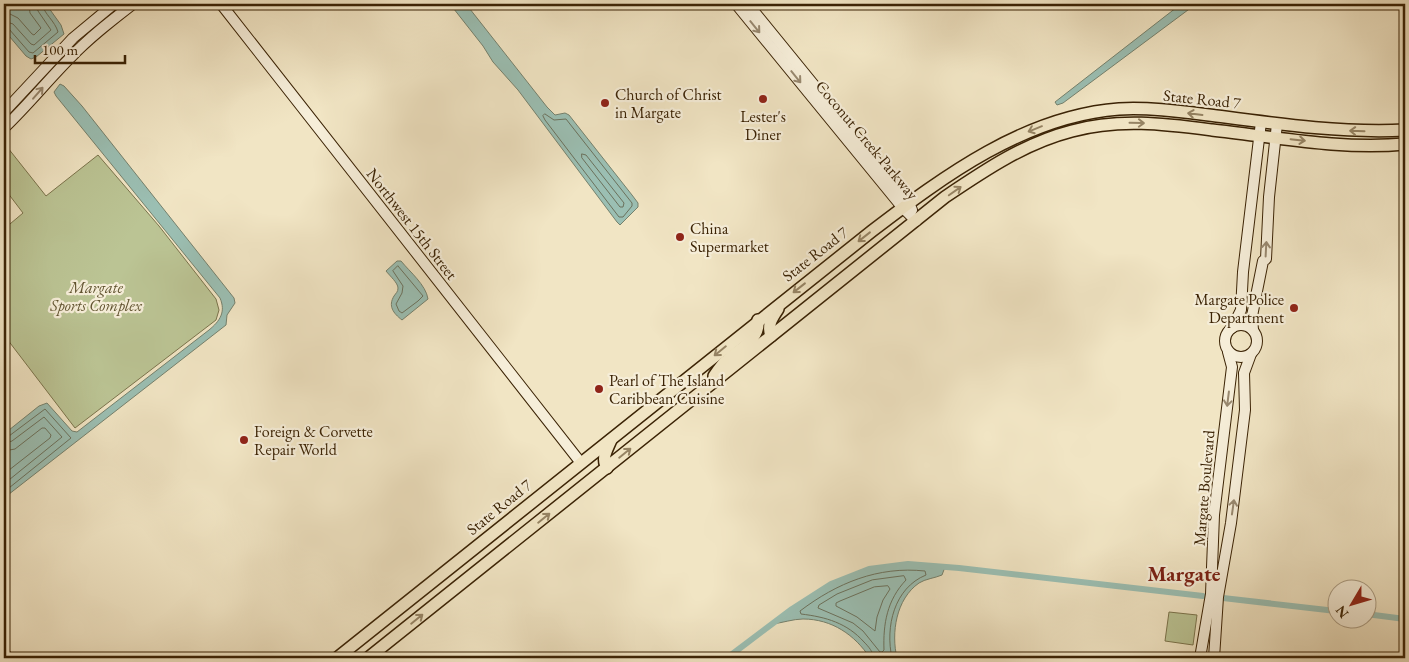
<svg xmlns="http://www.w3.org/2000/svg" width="1409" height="662" font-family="'EB Garamond',serif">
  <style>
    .green { fill: #bbc494; stroke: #7b744c }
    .water { fill: #9bbfb3; stroke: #75816d }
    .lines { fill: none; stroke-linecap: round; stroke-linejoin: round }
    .shore { stroke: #6b715c; stroke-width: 1 }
    .canal { stroke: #9bbfb3; stroke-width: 6 }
    .secondary-casing { stroke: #3b2305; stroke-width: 12 }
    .primary-casing { stroke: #3b2305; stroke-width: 14 }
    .secondary { stroke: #f6eed9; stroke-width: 10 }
    .primary { stroke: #f1e5c4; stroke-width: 11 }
    .oneway { stroke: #98886f }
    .oneway2 { stroke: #968464 }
    .poi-dot { fill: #8f2418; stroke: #f6eed9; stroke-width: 2 }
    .labels { text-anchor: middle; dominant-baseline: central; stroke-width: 4.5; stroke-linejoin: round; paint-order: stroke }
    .poi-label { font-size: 16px; fill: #3b2305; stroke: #f6eed9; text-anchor: start }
    .street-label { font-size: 16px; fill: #3b2305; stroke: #f6eed9 }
    .park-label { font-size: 16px; font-style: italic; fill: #615330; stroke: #f6eed9 }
    .district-label { font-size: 21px; font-weight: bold; fill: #7a1f14; stroke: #f6eed9 }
  </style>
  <rect width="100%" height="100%" fill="#f1e5c4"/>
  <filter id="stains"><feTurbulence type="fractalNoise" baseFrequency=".004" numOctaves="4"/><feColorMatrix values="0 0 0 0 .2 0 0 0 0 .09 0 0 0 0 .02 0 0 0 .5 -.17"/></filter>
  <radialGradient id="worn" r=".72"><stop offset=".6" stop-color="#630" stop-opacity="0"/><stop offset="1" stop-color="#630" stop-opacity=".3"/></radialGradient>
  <!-- green -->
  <g class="green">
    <path d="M4 143 46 196 98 155 159 226 216 299 219 310 216 320 75 428 4 335V229L23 213 4 188Z"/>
    <path d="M1169 612 1197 615 1193 645 1165 641Z"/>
  </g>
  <!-- water -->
  <g class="water">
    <path d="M4 4H46L61 25 64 34 36 57 31 59 26 56 4 30Z"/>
    <path d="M450 4H466L547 107 555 115 565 113 569 115 632 195 638 203V207L620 225 617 222 518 90 493 62 483 46Z"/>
    <path d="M1181 4H1196L1063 103 1057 105 1055 102Z"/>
    <path d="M60 84 64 86 82 106 234 298 235 303 227 315 226 325 4 498V434L39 406 47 403 72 431 77 432 209 330C220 321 226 312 220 298L56 96 54 92Z"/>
    <path d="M397 261H401C410 272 426 285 428 299L402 320C393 313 388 306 394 296 396 293 398 292 398 288 398 283 390 276 386 271Z"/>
    <path d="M908 564 945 567 942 575C935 578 925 579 919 583 896 599 891 633 897 658H870C855 635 832 619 803 619 793 619 782 623 772 624L831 584 869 569Z"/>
  </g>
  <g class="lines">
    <!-- shore -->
    <g class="shore">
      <path d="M4 13 10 14 18 18 32 34 34 35 41 28 30 13 29 4"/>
      <path d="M4 21 13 24 31 44 34 45 51 30 38 11 36 4"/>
      <path d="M4 27 9 29 29 52 33 53 58 32C55 21 44 14 42 4"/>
      <path d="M545 114 554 120 566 119 632 203V206L623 217H619L545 120 543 116Z"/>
      <path d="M582 154 586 155 624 203 623 207H620L582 158Z"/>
      <path d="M398 266 423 296 418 301 402 313 399 311 396 304 402 293 403 286 393 271Z"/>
      <path d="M4 437 9 436 45 409 71 438 4 492"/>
      <path d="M4 444 12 441 44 417 62 437 4 484"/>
      <path d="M4 451 15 449 42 428H45L51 435 50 438 4 474"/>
      <path d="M904 576 906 580C887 600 883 624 884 650L882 652H880L863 631 853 623 818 608 819 605 837 594 872 580Z"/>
      <path d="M888 586 890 589 883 600 877 617 875 631 857 617 836 606V603L840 601 874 587Z"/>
      <path d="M874 658C873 652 869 647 864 642 847 623 826 617 801 614L800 611C837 583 878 566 925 571L926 575C894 588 885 627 892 658"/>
    </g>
    <!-- canal -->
    <g class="canal">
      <path d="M1223 598 1336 611"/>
      <path d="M1366 614 1405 619"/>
      <path d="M727 658 792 609 831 584 869 569 908 564 959 568 1203 596"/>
    </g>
    <!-- secondary casing -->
    <g class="secondary-casing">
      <g id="secondary">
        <path d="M221 4 581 463"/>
        <path d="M736 4 902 207 916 221"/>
        <path d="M748 4 884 171 909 203 912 210"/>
        <path d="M4 112 73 38 114 4"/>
        <path d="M4 128C28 105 48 80 71 57 90 37 111 21 133 4"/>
        <circle cx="1241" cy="341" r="16"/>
        <path d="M1232 328 1241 310 1243 272 1261 122"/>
        <path d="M1253 330 1252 316 1263 261 1266 259 1269 197 1277 124"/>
        <path d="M4 653 8 658"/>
        <path d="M1200 658 1211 594 1214 515 1232 367 1228 352"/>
        <path d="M1214 658 1218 597 1231 523 1245 410 1244 373 1251 354"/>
      </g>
    </g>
    <!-- primary casing -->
    <g class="primary-casing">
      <g id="primary">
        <path d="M771 336C767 325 772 318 778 309"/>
        <path d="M714 376C718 370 722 364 727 360 740 348 760 340 758 320"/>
        <path d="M607 468C601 458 607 450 611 440"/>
        <path d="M337 658 872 231C944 176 1025 116 1119 109 1154 107 1190 113 1225 117 1285 125 1345 133 1405 130"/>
        <path d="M368 658 945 197C985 170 1025 143 1072 131 1119 118 1165 124 1212 130 1276 137 1341 150 1405 144"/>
      </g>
    </g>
    <!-- secondary -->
    <use href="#secondary" class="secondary"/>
    <!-- primary -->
    <use href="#primary" class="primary"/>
  </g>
  <!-- one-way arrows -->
  <defs><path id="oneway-shaft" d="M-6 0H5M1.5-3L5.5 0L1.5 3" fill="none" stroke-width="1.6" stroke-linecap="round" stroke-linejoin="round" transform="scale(1.25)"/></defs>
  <g class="oneway">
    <use href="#oneway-shaft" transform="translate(755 27) rotate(51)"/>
    <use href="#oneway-shaft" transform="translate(796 77) rotate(51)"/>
    <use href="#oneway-shaft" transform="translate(38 93) rotate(-49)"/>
    <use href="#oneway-shaft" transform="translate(1266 249) rotate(-87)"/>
    <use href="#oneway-shaft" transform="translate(1228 399) rotate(97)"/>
    <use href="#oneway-shaft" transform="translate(1233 507) rotate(-82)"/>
  </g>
  <g class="oneway2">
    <use href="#oneway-shaft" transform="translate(1195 114) rotate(-173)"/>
    <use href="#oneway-shaft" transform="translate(1137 123) rotate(1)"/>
    <use href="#oneway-shaft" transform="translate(1035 129) rotate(158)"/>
    <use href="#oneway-shaft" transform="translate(1357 131) rotate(-178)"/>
    <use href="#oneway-shaft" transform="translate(1298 140) rotate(6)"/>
    <use href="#oneway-shaft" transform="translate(955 191) rotate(-35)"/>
    <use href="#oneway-shaft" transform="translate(864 237) rotate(142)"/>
    <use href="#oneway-shaft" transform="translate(799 288) rotate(142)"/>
    <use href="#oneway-shaft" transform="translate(720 351) rotate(141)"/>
    <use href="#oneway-shaft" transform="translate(625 453) rotate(-39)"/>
    <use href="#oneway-shaft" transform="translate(544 518) rotate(-39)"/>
    <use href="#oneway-shaft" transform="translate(417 619) rotate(-39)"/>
  </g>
  <!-- markers -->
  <g class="poi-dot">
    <circle cx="763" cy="99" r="5"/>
    <circle cx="605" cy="103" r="5"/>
    <circle cx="680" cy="237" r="5"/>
    <circle cx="1294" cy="308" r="5"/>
    <circle cx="599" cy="389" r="5"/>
    <circle cx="244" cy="440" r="5"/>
  </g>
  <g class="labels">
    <!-- poi labels -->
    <g class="poi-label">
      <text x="615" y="94">Church of Christ<tspan x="615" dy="18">in Margate</tspan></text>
      <text x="763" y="116" text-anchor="middle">Lester's<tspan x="763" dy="18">Diner</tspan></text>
      <text x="690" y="228">China<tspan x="690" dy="18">Supermarket</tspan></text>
      <text x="1284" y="299" text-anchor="end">Margate Police<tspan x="1284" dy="18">Department</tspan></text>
      <text x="609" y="380">Pearl of The Island<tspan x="609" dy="18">Caribbean Cuisine</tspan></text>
      <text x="254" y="431">Foreign &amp; Corvette<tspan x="254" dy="18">Repair World</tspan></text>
    </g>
    <!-- street labels -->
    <g class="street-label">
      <text transform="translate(1202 99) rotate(6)">State Road 7</text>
      <text transform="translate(867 140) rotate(50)">Coconut Creek Parkway</text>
      <text transform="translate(412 224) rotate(52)">Northwest 15th Street</text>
      <text transform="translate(815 254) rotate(-38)">State Road 7</text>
      <text transform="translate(1204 488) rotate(-85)">Margate Boulevard</text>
      <text transform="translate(499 507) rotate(-39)">State Road 7</text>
    </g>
    <!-- park labels -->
    <g class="park-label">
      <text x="96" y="287">Margate<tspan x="96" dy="18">Sports Complex</tspan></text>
    </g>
    <!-- district labels -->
    <g class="district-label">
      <text x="1184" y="573">Margate</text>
    </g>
  </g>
  <!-- margin -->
  <rect width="1409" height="662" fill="none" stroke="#f1e5c4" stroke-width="20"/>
  <rect x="5" y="5" width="1399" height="652" fill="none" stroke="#3b2305" stroke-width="2.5"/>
  <rect x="10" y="10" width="1389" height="642" fill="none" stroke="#3b2305"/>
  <!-- north arrow -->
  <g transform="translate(1352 604) rotate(232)"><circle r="24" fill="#f6eed9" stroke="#ab9d84"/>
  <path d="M0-4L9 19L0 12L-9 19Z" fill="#8f2418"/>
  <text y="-8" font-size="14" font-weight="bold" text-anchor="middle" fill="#3b2305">N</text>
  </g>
  <!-- scale -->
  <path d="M35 55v8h90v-8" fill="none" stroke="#3b2305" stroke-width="2.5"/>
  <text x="42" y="55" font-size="15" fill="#3b2305" stroke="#f6eed9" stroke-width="4" paint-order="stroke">100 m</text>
  <rect width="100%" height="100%" filter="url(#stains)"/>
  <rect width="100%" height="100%" fill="url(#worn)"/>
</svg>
